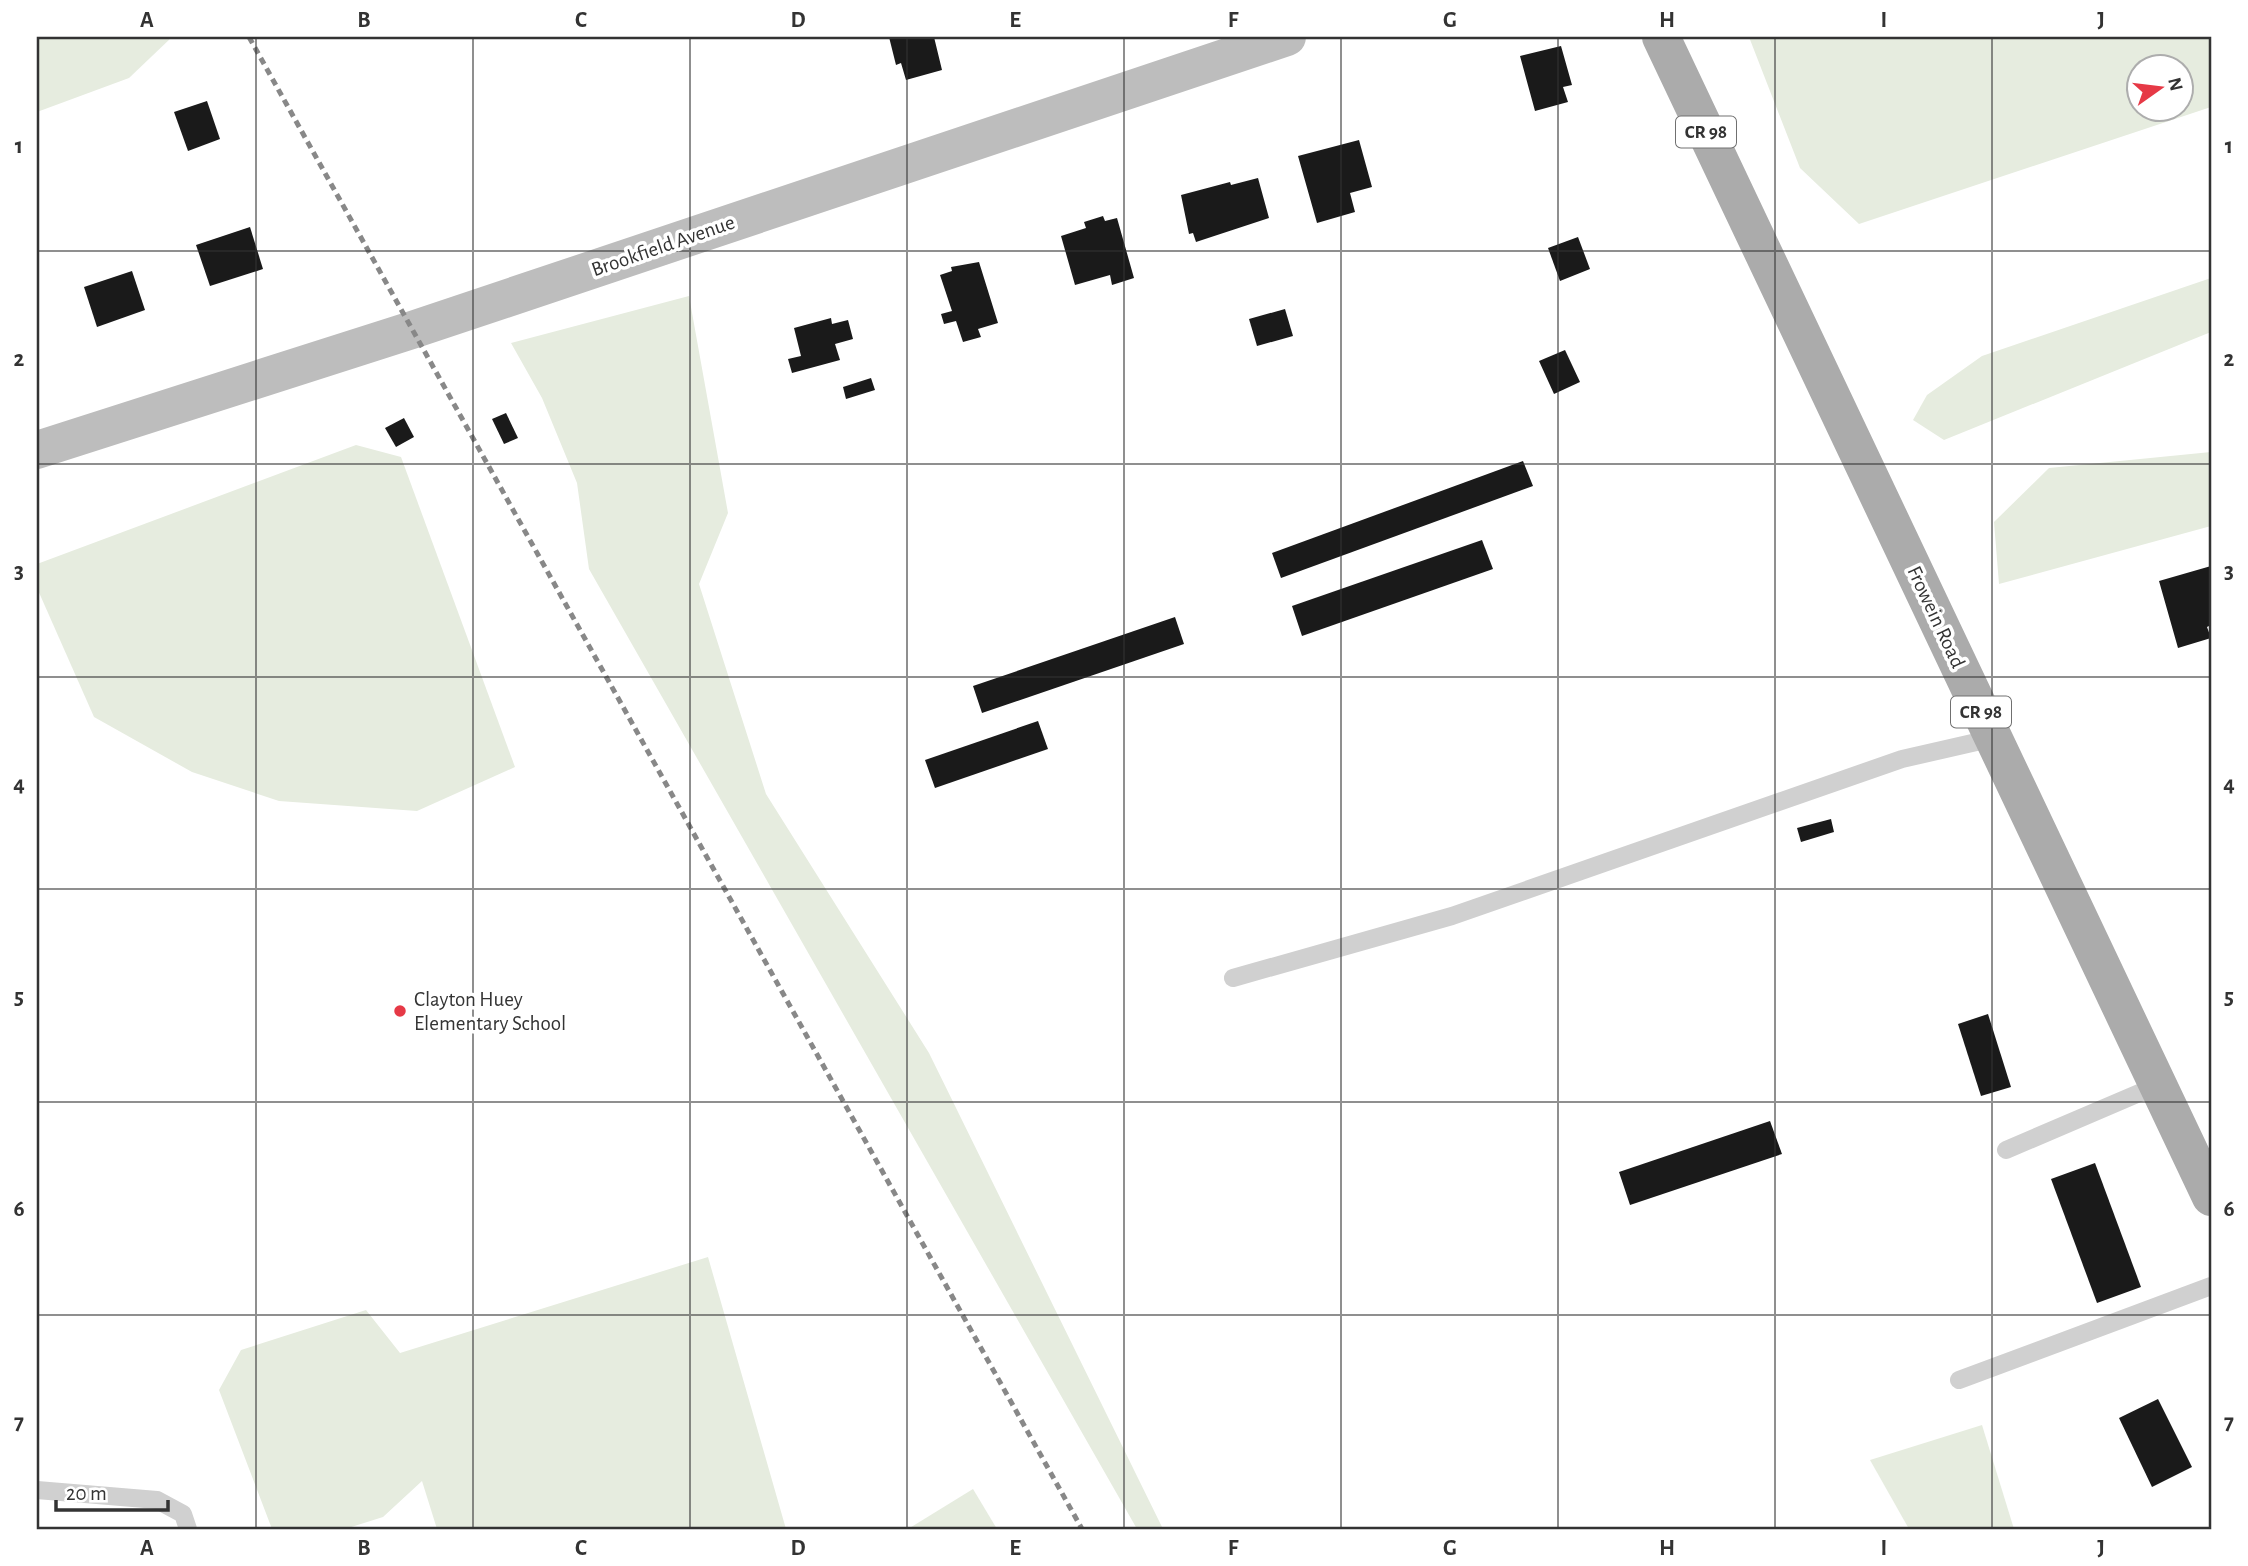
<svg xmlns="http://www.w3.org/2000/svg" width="2248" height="1566" font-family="'Alegreya Sans',sans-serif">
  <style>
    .green { fill: #e6ecdf; fill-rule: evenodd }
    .building { fill: #1a1a1a }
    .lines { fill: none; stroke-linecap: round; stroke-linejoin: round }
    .lane { stroke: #d0d0d0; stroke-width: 18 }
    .secondary { stroke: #bdbdbd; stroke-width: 38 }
    .primary { stroke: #ababab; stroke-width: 38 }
    .rail { stroke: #888; stroke-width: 5; stroke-dasharray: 7 5; stroke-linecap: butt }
    .grid { fill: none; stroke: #333; stroke-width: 2; stroke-opacity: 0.55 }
    .poi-dot { fill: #e63946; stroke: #fff; stroke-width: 2.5 }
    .labels { text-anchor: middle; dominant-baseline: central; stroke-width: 7; stroke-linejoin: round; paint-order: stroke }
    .shield { fill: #fff; stroke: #707070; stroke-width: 2 }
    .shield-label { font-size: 19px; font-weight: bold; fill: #333 }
    .street-label { font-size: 21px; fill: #333; stroke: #fff }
    .poi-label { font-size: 21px; fill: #333; stroke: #fff; text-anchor: start }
    .neatline { fill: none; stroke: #333; stroke-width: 2.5 }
    .grid-label { font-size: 23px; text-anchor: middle; font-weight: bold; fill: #333 }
  </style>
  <rect width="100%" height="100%" fill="#fff"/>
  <!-- green -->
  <g class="green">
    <path d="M37 37H172L129 78 37 112Z"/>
    <path d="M1749 37H2211V107L1859 224 1800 168ZM2182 66V108H2140V66Z"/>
    <path d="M2211 278V332L1944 440 1913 420 1927 395 1982 356Z"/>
    <path d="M689 296 728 513 699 584 766 794 929 1053 1163 1529H1137L589 569 577 483 542 398 511 343Z"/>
    <path d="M356 445 401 457 515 767 417 811 279 801 192 772 94 717 37 588V564Z"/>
    <path d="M2211 452V526L1999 584 1994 522 2049 468Z"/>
    <path d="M708 1257 786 1529H437L422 1481 383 1517 345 1529H272L219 1390 241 1350 366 1310 400 1353Z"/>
    <path d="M1982 1425 2014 1529H1909L1870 1460Z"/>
    <path d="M973 1489 997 1529H908Z"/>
  </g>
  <!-- building -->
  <g class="building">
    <path d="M889 37H934L942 70 906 80 901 63 896 65Z"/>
    <path d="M1561 46 1572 85 1563 87 1568 102 1535 111 1520 56Z"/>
    <path d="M207 101 220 139 188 151 174 112Z"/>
    <path d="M1359 140 1372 187 1350 193 1355 212 1317 223 1298 156Z"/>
    <path d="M1258 178 1269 218 1196 242 1193 233 1189 234 1181 195 1230 182 1231 185Z"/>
    <path d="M1103 216 1105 221 1117 218 1134 278 1112 285 1110 275 1075 285 1061 236 1086 228 1084 222Z"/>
    <path d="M250 227 263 269 210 286 196 245Z"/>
    <path d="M1578 237 1590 269 1560 281 1548 248Z"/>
    <path d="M979 262 998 323 978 329 981 337 963 342 956 321 944 324 941 314 952 311 940 275 952 271 951 267Z"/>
    <path d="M132 271 145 310 97 327 84 287Z"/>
    <path d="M1285 309 1293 336 1257 346 1249 319Z"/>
    <path d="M831 318 832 324 848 320 853 339 835 344 840 360 792 373 788 359 801 356 794 328Z"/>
    <path d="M1565 350 1580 382 1554 394 1539 361Z"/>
    <path d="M871 378 875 390 846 399 843 387Z"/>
    <path d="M506 413 518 438 504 444 492 419Z"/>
    <path d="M404 418 414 437 396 447 385 428Z"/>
    <path d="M1523 461 1533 486 1281 578 1272 553Z"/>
    <path d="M1482 540 1493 569 1302 636 1292 606Z"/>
    <path d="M2211 566V625L2207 627 2211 638 2178 648 2159 581Z"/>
    <path d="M1175 617 1184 644 982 713 973 686Z"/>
    <path d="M1038 721 1048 749 935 788 925 760Z"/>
    <path d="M1831 819 1834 832 1801 842 1797 828Z"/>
    <path d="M1988 1014 2011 1087 1981 1096 1958 1024Z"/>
    <path d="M1770 1121 1782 1154 1630 1205 1619 1172Z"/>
    <path d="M2095 1163 2141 1287 2097 1303 2051 1179Z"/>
    <path d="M2158 1399 2192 1467 2152 1487 2119 1418Z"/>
  </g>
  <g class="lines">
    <!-- lane -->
    <g class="lane">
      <path d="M1233 978 1452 916 1902 759 1994 738"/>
      <path d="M2006 1150 2158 1085"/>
      <path d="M1959 1380 2211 1286"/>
      <path d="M37 1490 157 1500 183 1514 188 1529"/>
    </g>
    <!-- secondary -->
    <path class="secondary" d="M37 450 412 330 1287 37"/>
    <!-- primary -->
    <path class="primary" d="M1661 37 2211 1197"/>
    <!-- rail -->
    <path class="rail" d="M249 37 1082 1529"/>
  </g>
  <!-- grid -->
  <path class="grid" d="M256 37V1529M473 37V1529M690 37V1529M907 37V1529M1124 37V1529M1341 37V1529M1558 37V1529M1775 37V1529M1992 37V1529M37 251H2211M37 464H2211M37 677H2211M37 889H2211M37 1102H2211M37 1315H2211"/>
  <!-- markers -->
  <circle class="poi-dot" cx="400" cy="1011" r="7"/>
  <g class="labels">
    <!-- shield labels -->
    <g class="shield">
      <rect x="1676" y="116.5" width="60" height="31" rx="5"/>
      <rect x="1951" y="696.5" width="60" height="31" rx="5"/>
    </g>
    <g class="shield-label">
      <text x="1706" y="132">CR 98</text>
      <text x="1981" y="712">CR 98</text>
    </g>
    <!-- street labels -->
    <g class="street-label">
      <text transform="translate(663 246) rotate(-19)">Brookfield Avenue</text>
      <text transform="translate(1936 617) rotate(65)">Frowein Road</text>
    </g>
    <!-- poi labels -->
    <g class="poi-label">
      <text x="414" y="999">Clayton Huey<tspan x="414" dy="24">Elementary School</tspan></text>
    </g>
  </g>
  <!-- border -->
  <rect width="2248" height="1566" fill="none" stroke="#ffffff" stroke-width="77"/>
  <!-- north arrow -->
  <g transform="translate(2160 88) rotate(76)"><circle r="33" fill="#ffffff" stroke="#adadad" stroke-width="2"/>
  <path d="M0-5L12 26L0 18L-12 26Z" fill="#e63946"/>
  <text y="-10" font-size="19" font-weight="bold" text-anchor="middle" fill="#333333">N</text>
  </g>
  <!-- scale -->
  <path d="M56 1500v10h112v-10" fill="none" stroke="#333333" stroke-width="3.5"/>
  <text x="66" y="1500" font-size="21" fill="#333333" stroke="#ffffff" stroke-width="5" paint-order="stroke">20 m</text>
  <rect x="38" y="38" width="2172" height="1490" class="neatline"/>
  <g class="grid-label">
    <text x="147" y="27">A</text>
    <text x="364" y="27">B</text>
    <text x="581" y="27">C</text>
    <text x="798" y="27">D</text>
    <text x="1015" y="27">E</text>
    <text x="1233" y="27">F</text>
    <text x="1450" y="27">G</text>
    <text x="1667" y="27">H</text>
    <text x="1884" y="27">I</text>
    <text x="2101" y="27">J</text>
    <text x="19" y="153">1</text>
    <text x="2229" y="153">1</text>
    <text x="19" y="366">2</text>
    <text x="2229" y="366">2</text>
    <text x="19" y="578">3</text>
    <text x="2229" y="578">3</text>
    <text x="19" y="791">4</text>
    <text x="2229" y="791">4</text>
    <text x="19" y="1004">5</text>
    <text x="2229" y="1004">5</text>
    <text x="19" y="1216">6</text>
    <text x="2229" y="1216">6</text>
    <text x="19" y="1429">7</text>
    <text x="2229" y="1429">7</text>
    <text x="147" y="1555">A</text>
    <text x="364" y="1555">B</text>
    <text x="581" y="1555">C</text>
    <text x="798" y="1555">D</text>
    <text x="1015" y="1555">E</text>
    <text x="1233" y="1555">F</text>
    <text x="1450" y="1555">G</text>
    <text x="1667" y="1555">H</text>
    <text x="1884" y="1555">I</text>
    <text x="2101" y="1555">J</text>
  </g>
</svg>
